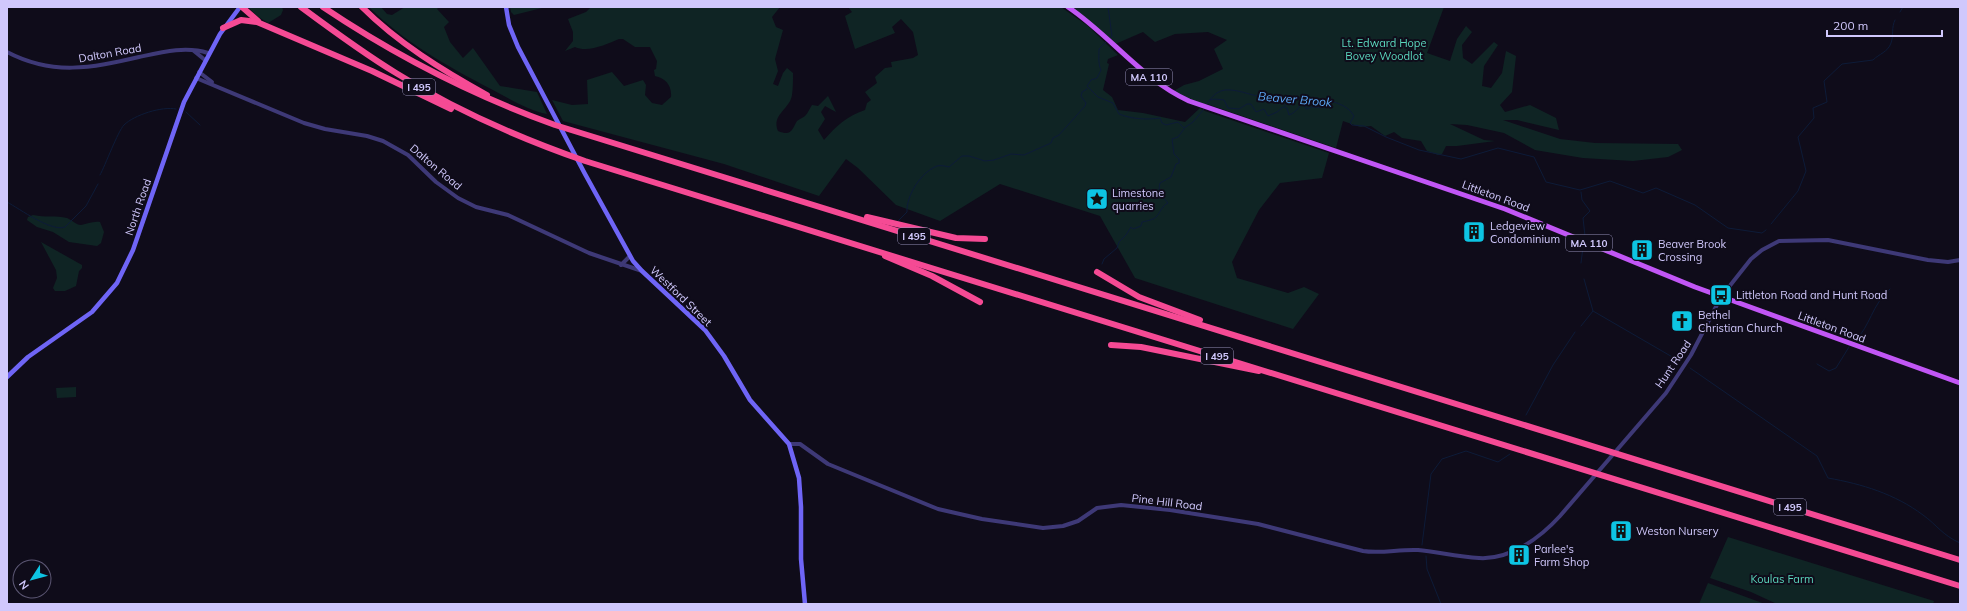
<svg xmlns="http://www.w3.org/2000/svg" width="1967" height="611" font-family="Mulish,sans-serif">
  <style>
    .green { fill: #0f2424 }
    .lines { fill: none; stroke-linecap: round; stroke-linejoin: round }
    .stream { stroke: #0d1b38; stroke-width: 1 }
    .tertiary { stroke: #3e3977; stroke-width: 4 }
    .secondary { stroke: #6f65f6; stroke-width: 4.5 }
    .primary { stroke: #c156f5; stroke-width: 5 }
    .motorway { stroke: #f54a94; stroke-width: 6 }
    .labels { text-anchor: middle; dominant-baseline: central; stroke-width: 4; stroke-linejoin: round; paint-order: stroke }
    .shield { fill: #0f0c1a; stroke: #9690b8; stroke-width: 1 }
    .shield-label { font-size: 10px; font-weight: bold; fill: #d0c8fc }
    .park-label { font-size: 11px; fill: #5ad6bc; stroke: #0f0c1a }
    .street-label { font-size: 11px; fill: #d0c8fc; stroke: #0f0c1a }
    .poi-label { font-size: 11px; fill: #d0c8fc; stroke: #0f0c1a; text-anchor: start }
    .water-label { font-size: 12px; font-style: italic; fill: #5ca8f6; stroke: #0f0c1a }
  </style>
  <rect width="100%" height="100%" fill="#0f0c1a"/>
  <!-- green -->
  <g class="green">
    <path d="M282 7 283 10 281 15 268 23 257 16 249 8Z"/>
    <path d="M369 7H381L387 14 392 15 405 7H439L437 9 449 22 444 27 450 42 463 58 473 48 500 86 537 92 547 114C528 110 508 98 491 89 447 66 404 42 369 7Z"/>
    <path d="M510 7H546L514 15 511 12Z"/>
    <path d="M591 7H780L772 17 776 27 783 30 775 59 778 71 773 84 778 86 783 73 787 68 793 73C793 80 793 88 792 95 790 109 771 115 778 131 792 137 792 129 797 121 799 119 803 118 805 116 808 113 810 108 812 105L818 106 828 96 836 112 825 106 821 112 825 119 818 130 824 140C836 126 847 116 865 110L867 103 871 100 865 92 877 83 875 77 885 68 892 67 891 62 913 58 918 55 913 32 901 19 892 27 895 33 855 49 845 16 852 12 848 7H1061L1088 26 1118 55 1108 59 1107 63 1109 64 1103 90 1112 97 1118 110 1143 113 1185 122 1200 108 1205 111 1329 153 1322 178 1280 183 1259 210 1232 262 1237 278 1288 293 1304 287 1319 294 1293 329 1135 278 1100 216 1000 184 940 221 896 205 858 168 846 159 819 196 724 164 563 121 552 100 572 105 588 104 587 80 612 72 624 86 643 80 646 85 645 95 652 103 662 105 671 97C672 85 665 78 655 76L654 70 656 69 657 61 650 47H635L623 39H619C607 44 588 53 575 47L565 51 573 41V32L568 19 586 12Z"/>
    <path d="M1068 7H1444L1427 53 1450 61 1457 39 1466 26 1472 32 1462 45 1463 58 1472 64 1494 42 1498 45 1484 66 1482 86 1491 88 1502 73 1506 51 1516 56 1512 92 1500 105 1505 112 1530 105 1556 118 1559 130 1517 120H1503L1560 139 1595 143 1678 144 1682 150 1668 157 1633 161 1583 158 1535 150 1504 133 1467 125 1450 124 1484 140 1495 141 1457 146H1446L1442 154 1438 155 1427 151 1421 141 1402 138 1394 132 1385 136 1371 126 1360 127 1343 121 1336 148 1207 104 1205 107 1172 92 1184 85 1199 81 1223 69 1214 49 1227 40 1208 32 1175 34 1155 42 1143 32 1113 45Z"/>
    <path d="M33 215C45 218 56 215 67 218 72 220 76 225 81 225 88 224 92 221 100 222L104 232 101 243 97 246 69 242 53 232 37 227 27 220 28 217Z"/>
    <path d="M41 242 82 265V268L79 271 76 286 65 291H55L53 288 57 278 56 270Z"/>
    <path d="M76 387V397L57 398 56 388Z"/>
    <path d="M1728 537 1934 601 1933 604H1777L1751 592 1710 578Z"/>
    <path d="M1708 583 1765 604H1699Z"/>
  </g>
  <g class="lines">
    <!-- stream -->
    <g class="stream">
      <path d="M1108 7 1112 36 1110 38"/>
      <path d="M1900 12 1903 7"/>
      <path d="M1106 42 1099 49C1099 56 1098 64 1101 70L1097 78 1091 80 1087 86 1098 97 1113 103 1119 114C1132 119 1146 120 1160 118L1162 123 1166 125 1178 122 1184 128 1193 122 1204 109"/>
      <path d="M1283 99 1286 102 1285 106"/>
      <path d="M1299 99 1305 103 1306 109 1313 107 1323 108"/>
      <path d="M1210 100 1215 99 1224 100 1228 108 1239 109 1247 104H1251L1256 112 1264 109 1268 116 1277 112 1283 107 1287 108 1289 115C1295 113 1300 107 1302 101"/>
      <path d="M1207 104C1211 97 1217 91 1225 90 1239 89 1251 96 1264 97 1288 100 1341 92 1354 116L1350 123 1352 125 1364 126 1386 137 1419 150 1461 159 1498 148 1534 157 1546 182 1580 190 1610 181 1643 193 1656 188 1695 205 1728 228 1762 233 1766 230"/>
      <path d="M186 112 200 125"/>
      <path d="M100 175C105 166 118 131 124 125 134 115 162 106 176 109"/>
      <path d="M1581 192 1582 200 1590 211 1583 218 1585 236"/>
      <path d="M7 202C20 209 51 232 65 227L86 206 98 184"/>
      <path d="M898 221 907 212C906 196 921 172 937 166 941 165 945 166 949 167L962 156H969L985 161 994 160 1011 154 1024 155 1051 143 1053 138 1059 135 1085 106 1086 103 1081 96 1082 92 1087 89"/>
      <path d="M1771 224 1798 191 1806 171 1798 137 1814 118 1813 108 1827 102 1824 81 1842 64 1873 60C1879 54 1888 52 1891 43 1894 35 1891 28 1895 20"/>
      <path d="M1581 263 1583 247"/>
      <path d="M1102 264 1104 259 1117 248 1119 242 1126 235 1131 227 1133 229 1141 226 1142 222C1146 221 1154 220 1157 216 1161 211 1162 206 1168 203 1162 196 1157 194 1160 183L1171 177 1176 164 1179 163V159L1174 154 1172 139 1178 137 1184 129"/>
      <path d="M1593 311 1681 362"/>
      <path d="M1581 326 1593 311 1584 279"/>
      <path d="M1855 341C1871 325 1871 306 1890 289"/>
      <path d="M1817 364 1829 371 1836 368 1849 347"/>
      <path d="M1690 368 1817 456 1828 478C1862 484 1895 494 1923 515 1937 525 1942 535 1960 543"/>
      <path d="M1526 415 1553 365 1575 332"/>
      <path d="M1422 545 1431 474 1442 459 1466 451 1498 462 1510 454"/>
      <path d="M1426 556 1427 569 1441 604"/>
    </g>
    <!-- tertiary -->
    <g class="tertiary">
      <path d="M194 51 205 60"/>
      <path d="M7 52C53 76 91 68 139 57 162 52 186 46 208 53"/>
      <path d="M199 72 212 82"/>
      <path d="M196 78 304 123 325 129 367 136 383 141 408 155 436 182 458 198 476 207 508 215 589 253 642 271"/>
      <path d="M621 265 630 256"/>
      <path d="M789 444H800L828 464 938 509 982 519 1043 528 1063 526 1078 521 1097 508 1121 505 1170 510 1258 524 1363 551C1381 554 1399 549 1418 550 1438 552 1458 557 1479 558 1510 560 1540 538 1560 516L1666 393 1691 355 1721 297 1751 259 1762 250 1779 241 1828 240 1928 260 1948 262 1960 260"/>
    </g>
    <!-- secondary -->
    <g class="secondary">
      <path d="M506 7 509 25 518 47 585 174 633 261 642 271 705 330 724 356 750 400 789 444 799 478 801 507V559L805 604"/>
      <path d="M7 377 28 357 92 312 117 283 133 250 184 102 220 34 240 7"/>
    </g>
    <!-- primary -->
    <path class="primary" d="M1068 7C1111 36 1141 79 1189 101L1505 209 1695 287 1960 383"/>
    <!-- motorway -->
    <g class="motorway">
      <path d="M242 7 258 21"/>
      <path d="M301 7C332 30 363 53 396 73 455 110 519 138 585 161L1960 586"/>
      <path d="M323 7C396 56 472 95 555 125L1960 560"/>
      <path d="M362 7C398 43 442 70 487 95"/>
      <path d="M223 28 241 20 257 22 372 71 451 109"/>
      <path d="M867 217 956 238 985 239"/>
      <path d="M885 256 932 276 980 302"/>
      <path d="M1097 272 1139 297 1200 320"/>
      <path d="M1111 345 1141 347 1259 371"/>
    </g>
  </g>
  <!-- icons -->
  <defs>
    <g id="sight-square" transform="scale(1.15)"><rect x="-9" y="-9" width="18" height="18" rx="4" fill="#0dc4e3" stroke="#0f0c1a"/><path d="M0-6L1.8-2.2L6-1.7L2.9 1.2L3.7 5.4L0 3.3L-3.7 5.4L-2.9 1.2L-6-1.7L-1.8-2.2Z" fill="#111"/></g>
    <g id="building-square" transform="scale(1.15)"><rect x="-9" y="-9" width="18" height="18" rx="4" fill="#0dc4e3" stroke="#0f0c1a"/><path d="M-4-6H4V6H1V3H-1V6H-4ZM-2.5-4.3h1.7v1.8h-1.7ZM.8-4.3h1.7v1.8H.8ZM-2.5-1h1.7V.8h-1.7ZM.8-1h1.7V.8H.8Z" fill="#111"/></g>
    <g id="bus-square" transform="scale(1.15)"><rect x="-9" y="-9" width="18" height="18" rx="4" fill="#0dc4e3" stroke="#0f0c1a"/><path d="M-5-6H5V4H4V6H2V4H-2V6H-4V4H-5ZM-3.5-4V0h7V-4ZM-3.5 1.2v1.5H-2V1.2ZM2 1.2v1.5H3.5V1.2Z" fill="#111"/></g>
    <g id="church-square" transform="scale(1.15)"><rect x="-9" y="-9" width="18" height="18" rx="4" fill="#0dc4e3" stroke="#0f0c1a"/><path d="M-1.2-6h2.4v3.5h3.3v2.4h-3.3V6h-2.4V-.1h-3.3v-2.4h3.3Z" fill="#111"/></g>
  </defs>
  <g fill-rule="evenodd">
    <use href="#sight-square" x="1097" y="199"/>
    <use href="#building-square" x="1474" y="232"/>
    <use href="#building-square" x="1642" y="250"/>
    <use href="#bus-square" x="1721" y="295"/>
    <use href="#church-square" x="1682" y="321"/>
    <use href="#building-square" x="1621" y="531"/>
    <use href="#building-square" x="1519" y="555"/>
  </g>
  <g class="labels">
    <!-- shield labels -->
    <g class="shield">
      <rect x="1126" y="69" width="46" height="16" rx="3"/>
      <rect x="403" y="79" width="32" height="16" rx="3"/>
      <rect x="898" y="228" width="32" height="16" rx="3"/>
      <rect x="1566" y="235" width="46" height="16" rx="3"/>
      <rect x="1201" y="348" width="32" height="16" rx="3"/>
      <rect x="1774" y="499" width="32" height="16" rx="3"/>
    </g>
    <g class="shield-label">
      <text x="1149" y="77">MA 110</text>
      <text x="419" y="87">I 495</text>
      <text x="914" y="236">I 495</text>
      <text x="1589" y="243">MA 110</text>
      <text x="1217" y="356">I 495</text>
      <text x="1790" y="507">I 495</text>
    </g>
    <!-- park labels -->
    <g class="park-label">
      <text x="1384" y="43">Lt. Edward Hope<tspan x="1384" dy="13">Bovey Woodlot</tspan></text>
      <text x="1782" y="579">Koulas Farm</text>
    </g>
    <!-- street labels -->
    <g class="street-label">
      <text transform="translate(110 53) rotate(-10)">Dalton Road</text>
      <text transform="translate(436 167) rotate(40)">Dalton Road</text>
      <text transform="translate(1496 196) rotate(20)">Littleton Road</text>
      <text transform="translate(138 207) rotate(-71)">North Road</text>
      <text transform="translate(681 296) rotate(44)">Westford Street</text>
      <text transform="translate(1832 327) rotate(20)">Littleton Road</text>
      <text transform="translate(1673 364) rotate(-56)">Hunt Road</text>
      <text transform="translate(1167 502) rotate(7)">Pine Hill Road</text>
    </g>
    <!-- poi labels -->
    <g class="poi-label">
      <text x="1112" y="193">Limestone<tspan x="1112" dy="13">quarries</tspan></text>
      <text x="1490" y="226">Ledgeview<tspan x="1490" dy="13">Condominium</tspan></text>
      <text x="1658" y="244">Beaver Brook<tspan x="1658" dy="13">Crossing</tspan></text>
      <text x="1736" y="295">Littleton Road and Hunt Road</text>
      <text x="1698" y="315">Bethel<tspan x="1698" dy="13">Christian Church</tspan></text>
      <text x="1636" y="531">Weston Nursery</text>
      <text x="1534" y="549">Parlee's<tspan x="1534" dy="13">Farm Shop</tspan></text>
    </g>
    <!-- water labels -->
    <g class="water-label">
      <text transform="translate(1295 99) rotate(5)">Beaver Brook</text>
    </g>
  </g>
  <!-- border -->
  <rect width="1967" height="611" fill="none" stroke="#d0c8fc" stroke-width="16"/>
  <!-- north arrow -->
  <g transform="translate(32 579) rotate(234)"><circle r="19" fill="#0f0c1a" stroke="#5c5774"/>
  <path d="M0-3L7 15L0 10L-7 15Z" fill="#0dc4e3"/>
  <text y="-6" font-size="11" font-weight="bold" text-anchor="middle" fill="#d0c8fc">N</text>
  </g>
  <!-- scale -->
  <path d="M1827 30v6h115v-6" fill="none" stroke="#d0c8fc" stroke-width="2"/>
  <text x="1833" y="30" font-size="12" fill="#d0c8fc" stroke="#0f0c1a" stroke-width="3" paint-order="stroke">200 m</text>
</svg>
